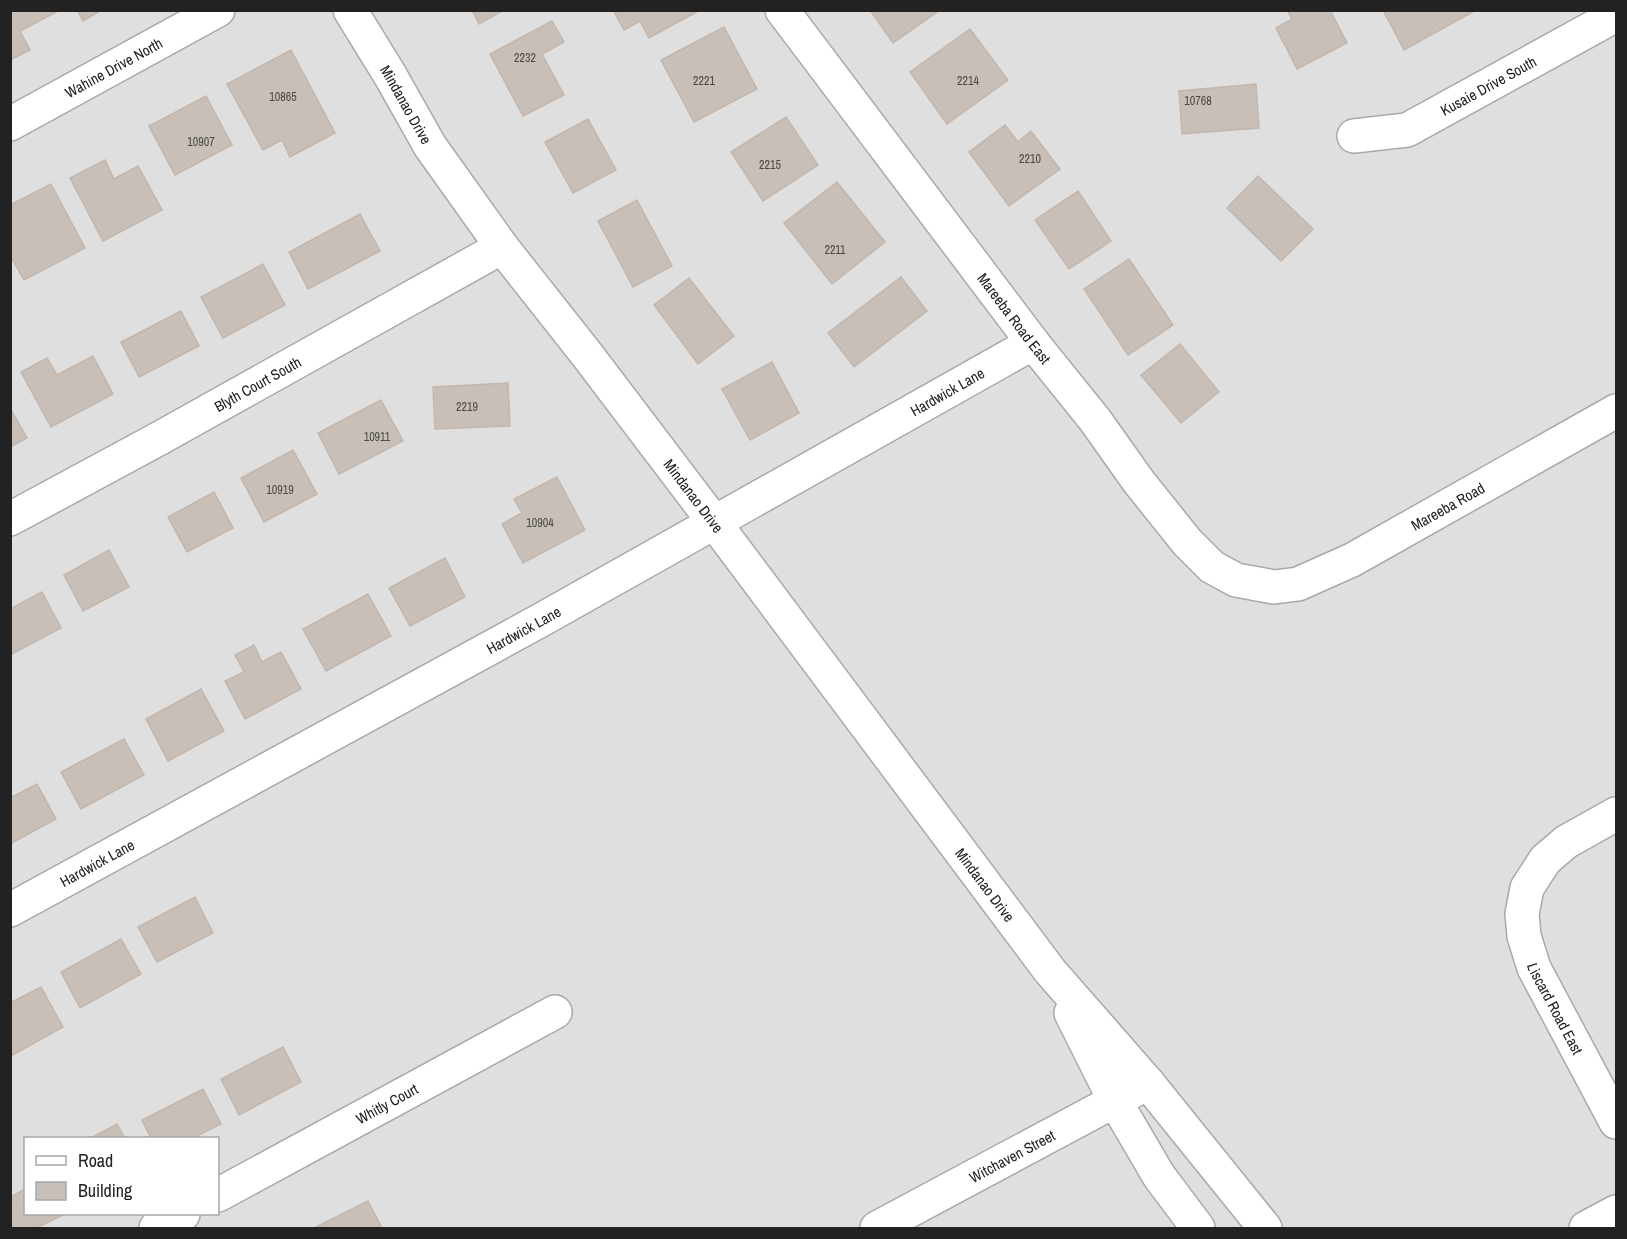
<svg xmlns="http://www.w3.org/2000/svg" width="1627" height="1239" font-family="'Archivo Narrow',sans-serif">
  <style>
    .residential { fill: #e0dfdf; fill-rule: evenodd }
    .building { fill: #c7bfb8; stroke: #c4b6ab; stroke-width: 1.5 }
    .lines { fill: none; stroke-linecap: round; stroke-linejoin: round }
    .street-casing { stroke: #a9a9a9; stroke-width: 36 }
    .street { stroke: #fff; stroke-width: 33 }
    .labels { text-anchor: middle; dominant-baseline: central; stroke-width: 6; stroke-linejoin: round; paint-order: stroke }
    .number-label { font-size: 12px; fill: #4b4948 }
    .street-label { font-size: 15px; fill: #222; stroke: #fff }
  </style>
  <rect width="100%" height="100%" fill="#f2efe9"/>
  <!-- residential -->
  <path class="residential" d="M10 11H1616V1228H11ZM26 1138H218V1214H26Z"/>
  <!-- building -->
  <g class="building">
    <path d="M10 10 58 11 20 31 30 50 10 60Z"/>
    <path d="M77 10H102L83 21Z"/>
    <path d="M472 10H504L479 24Z"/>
    <path d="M613 10H700L649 38 640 21 624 30Z"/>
    <path d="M870 10H940L893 43Z"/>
    <path d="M1287 10H1330L1347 43 1297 69 1276 28 1292 19Z"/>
    <path d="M1383 10H1476L1404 50Z"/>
    <path d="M552 21 564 42 542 54 564 95 523 116 490 54Z"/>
    <path d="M724 27 757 89 694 122 661 60Z"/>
    <path d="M970 29 1008 80 947 124 910 72Z"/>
    <path d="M291 50 335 133 290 157 282 140 263 150 227 84Z"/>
    <path d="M1256 84 1259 128 1182 134 1179 91Z"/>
    <path d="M206 96 232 145 175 175 149 126Z"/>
    <path d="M786 117 818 165 763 201 731 152Z"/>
    <path d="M588 119 616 170 573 193 545 142Z"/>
    <path d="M1005 125 1018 142 1031 131 1060 169 1009 206 969 152Z"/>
    <path d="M105 160 114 179 138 166 162 210 103 241 70 178Z"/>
    <path d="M1258 176 1313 229 1281 261 1227 208Z"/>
    <path d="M837 182 885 242 832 284 784 223Z"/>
    <path d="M51 184 85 248 24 280 10 255V205Z"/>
    <path d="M1078 191 1111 241 1069 269 1035 220Z"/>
    <path d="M637 200 672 266 633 287 598 221Z"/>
    <path d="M360 214 380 251 308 289 289 252Z"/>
    <path d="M1129 259 1173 325 1128 355 1084 289Z"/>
    <path d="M263 264 285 305 223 338 201 297Z"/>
    <path d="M901 277 927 311 854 367 828 333Z"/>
    <path d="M689 278 734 336 698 364 654 305Z"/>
    <path d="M181 311 199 346 139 377 121 342Z"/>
    <path d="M1180 344 1219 392 1181 423 1141 375Z"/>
    <path d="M93 356 113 394 51 427 21 372 47 358 57 375Z"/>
    <path d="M772 362 799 413 750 440 722 389Z"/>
    <path d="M508 383 510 426 435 429 433 387Z"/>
    <path d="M381 400 403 441 339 474 318 433Z"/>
    <path d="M10 408 27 438 10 447Z"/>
    <path d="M293 450 317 494 264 522 241 478Z"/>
    <path d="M557 477 585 530 523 563 502 524 522 513 514 499Z"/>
    <path d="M214 492 233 528 187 552 168 517Z"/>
    <path d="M109 550 129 587 83 611 64 575Z"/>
    <path d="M445 558 465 597 410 626 389 588Z"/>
    <path d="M42 592 61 628 10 655V609Z"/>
    <path d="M368 594 391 636 326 671 303 629Z"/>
    <path d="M254 645 262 662 281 652 301 689 245 719 225 681 244 672 235 655Z"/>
    <path d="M201 689 224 731 168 761 146 719Z"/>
    <path d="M124 739 144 775 81 809 61 772Z"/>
    <path d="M37 784 56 819 10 844V798Z"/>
    <path d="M195 897 213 933 157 962 138 927Z"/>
    <path d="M121 939 141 974 80 1008 61 972Z"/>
    <path d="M41 987 63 1027 11 1056 10 1003Z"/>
    <path d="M283 1047 301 1082 239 1115 221 1079Z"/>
    <path d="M203 1089 221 1124 193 1138H151L142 1120Z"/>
    <path d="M117 1124 125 1138H91Z"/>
    <path d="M26 1189V1214H65L36 1228H10V1197Z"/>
    <path d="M368 1201 382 1228H314Z"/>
  </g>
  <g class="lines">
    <!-- street casing -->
    <g class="street-casing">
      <g id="street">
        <path id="s1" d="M350 10 390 75 430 146 502 247 588 356 714 522 1050 971 1148 1083 1265 1228"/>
        <path id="s2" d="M782 10 1033 343 1095 420 1139 482 1187 542 1212 567 1236 580 1274 587 1298 584 1352 560 1616 411"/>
        <path id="s3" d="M10 124 218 10"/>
        <path id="s4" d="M1354 136 1407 130 1616 15"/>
        <path id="s5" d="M10 519 160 438 502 247"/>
        <path id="s6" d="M1616 814 1566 842 1545 860 1527 888 1522 914 1524 936 1534 968 1616 1122"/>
        <path id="s7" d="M10 910 541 620 1033 343"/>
        <path d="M1071 1013 1115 1101 1159 1176 1198 1228"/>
        <path id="s8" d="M218 1195 555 1012"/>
        <path d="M156 1228 183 1214"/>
        <path id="s9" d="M877 1228 1148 1083"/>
        <path d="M1586 1228 1616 1212"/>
      </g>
    </g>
    <!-- street -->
    <use href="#street" class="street"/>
  </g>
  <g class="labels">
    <!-- number labels -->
    <g class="number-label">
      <text x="525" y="58">2232</text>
      <text x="704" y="81">2221</text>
      <text x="968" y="81">2214</text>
      <text x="283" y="97">10865</text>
      <text x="1198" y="101">10768</text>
      <text x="201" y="142">10907</text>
      <text x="1030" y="159">2210</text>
      <text x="770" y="165">2215</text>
      <text x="835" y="250">2211</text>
      <text x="467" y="407">2219</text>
      <text x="377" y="437">10911</text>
      <text x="280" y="490">10919</text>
      <text x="540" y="523">10904</text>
    </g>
    <!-- street labels -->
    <g class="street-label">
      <text stroke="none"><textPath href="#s3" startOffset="118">Wahine Drive North</textPath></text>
      <text stroke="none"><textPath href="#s4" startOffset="146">Kusaie Drive South</textPath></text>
      <text stroke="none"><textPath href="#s1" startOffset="110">Mindanao Drive</textPath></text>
      <text stroke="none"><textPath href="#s2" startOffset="386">Mareeba Road East</textPath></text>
      <text stroke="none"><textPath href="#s5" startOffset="282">Blyth Court South</textPath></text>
      <text stroke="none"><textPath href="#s7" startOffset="1071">Hardwick Lane</textPath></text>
      <text stroke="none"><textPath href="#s1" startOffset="596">Mindanao Drive</textPath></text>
      <text stroke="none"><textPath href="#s2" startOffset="963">Mareeba Road</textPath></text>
      <text stroke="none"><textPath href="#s7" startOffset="585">Hardwick Lane</textPath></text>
      <text stroke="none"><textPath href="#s7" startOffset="99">Hardwick Lane</textPath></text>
      <text stroke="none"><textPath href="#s1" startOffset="1082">Mindanao Drive</textPath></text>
      <text stroke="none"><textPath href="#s6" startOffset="246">Liscard Road East</textPath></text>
      <text stroke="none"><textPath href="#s8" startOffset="192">Whitly Court</textPath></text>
      <text stroke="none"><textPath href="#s9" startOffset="153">Witchaven Street</textPath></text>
    </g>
  </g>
  <!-- border -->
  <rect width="1627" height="1239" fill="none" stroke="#222222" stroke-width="24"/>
  <!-- legend -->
  <rect x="24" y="1137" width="195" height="78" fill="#ffffff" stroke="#a7a7a7" stroke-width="1.5"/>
  <rect x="36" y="1156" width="30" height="9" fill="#ffffff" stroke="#a7a7a7" stroke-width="1.5"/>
  <text x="78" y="1167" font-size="18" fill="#222222">Road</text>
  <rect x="36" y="1182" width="30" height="18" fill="#c7bfb8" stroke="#a7a7a7" stroke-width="1.5"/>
  <text x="78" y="1197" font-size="18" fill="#222222">Building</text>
</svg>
